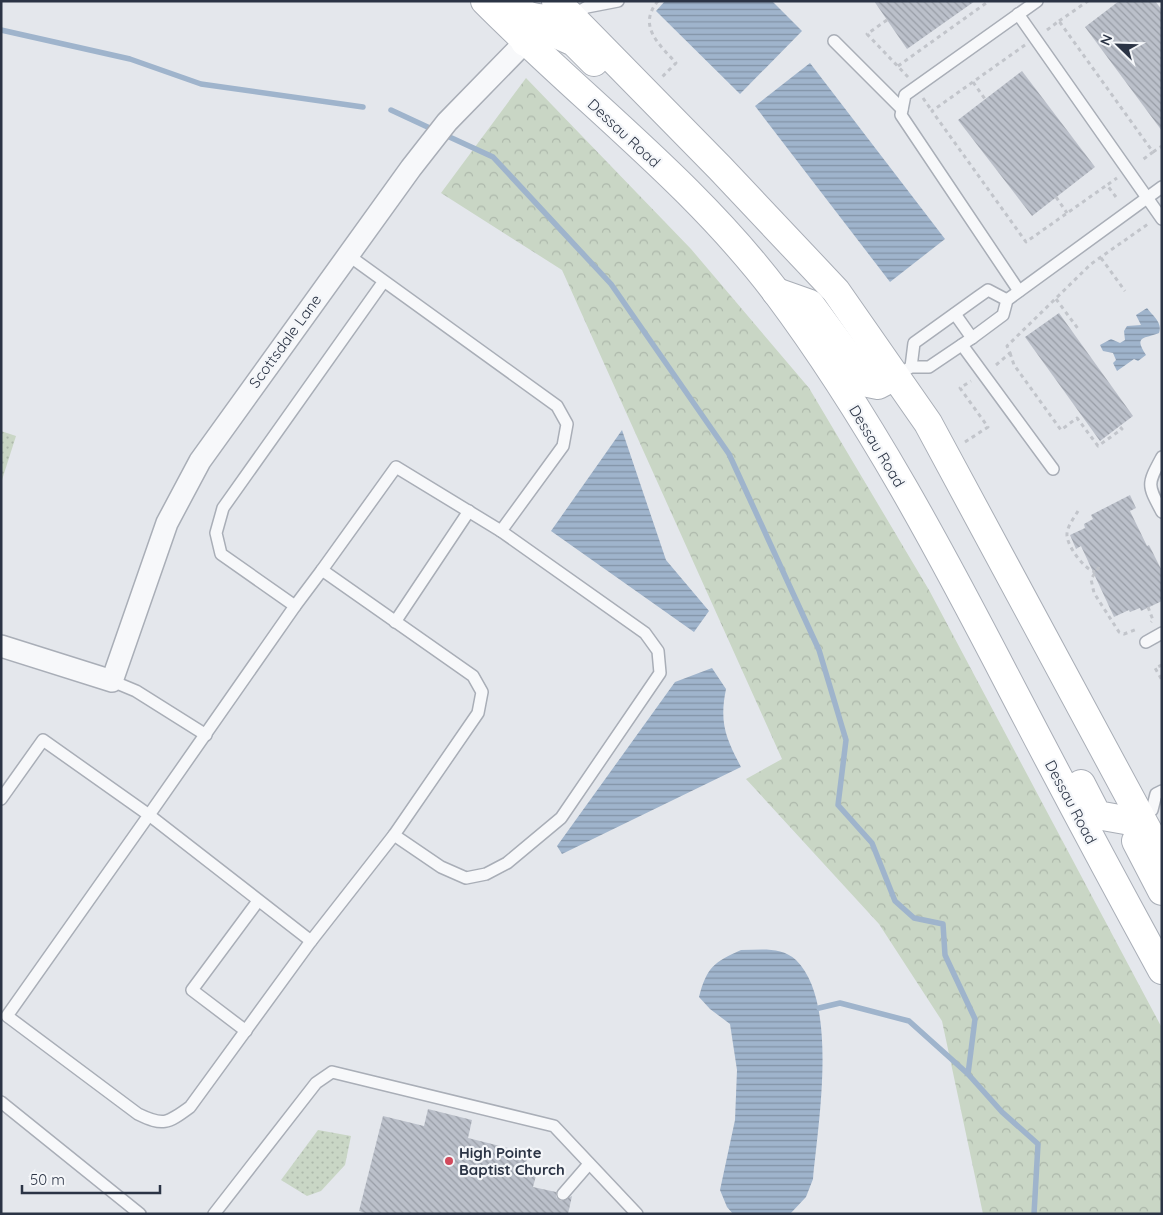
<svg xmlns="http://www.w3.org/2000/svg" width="1163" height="1215" font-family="Quicksand,sans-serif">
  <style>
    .forest { fill: url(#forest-crowns) }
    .park { fill: url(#park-dots) }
    .water { fill: url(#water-rules) }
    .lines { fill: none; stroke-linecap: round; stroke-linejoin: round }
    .stream { stroke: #9fb4cc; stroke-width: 5.5 }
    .building { fill: url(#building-back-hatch) }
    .service-casing { stroke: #a9aeb7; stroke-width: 14 }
    .minor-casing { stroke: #a9aeb7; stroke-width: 24 }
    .secondary-casing { stroke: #a9aeb7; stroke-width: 30 }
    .path { stroke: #c2c5cb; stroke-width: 3; stroke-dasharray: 4 4; stroke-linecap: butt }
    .service { stroke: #f7f8fa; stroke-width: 11 }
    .minor { stroke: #f7f8fa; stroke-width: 21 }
    .secondary { stroke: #fff; stroke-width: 28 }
    .poi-dot { fill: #d1495b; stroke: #f4f6f9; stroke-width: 2 }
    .labels { text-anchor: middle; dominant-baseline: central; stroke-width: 4.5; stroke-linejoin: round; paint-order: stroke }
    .street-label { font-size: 15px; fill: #2b3445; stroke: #f4f6f9 }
    .poi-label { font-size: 15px; font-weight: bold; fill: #2b3445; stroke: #f4f6f9; text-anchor: start }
  </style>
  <defs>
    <pattern id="forest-crowns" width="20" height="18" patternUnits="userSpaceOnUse" patternTransform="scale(1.25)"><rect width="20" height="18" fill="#c9d6c5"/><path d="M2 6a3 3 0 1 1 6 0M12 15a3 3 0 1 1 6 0" fill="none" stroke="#adb8ab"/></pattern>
    <pattern id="park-dots" width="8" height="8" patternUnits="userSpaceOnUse" patternTransform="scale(1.25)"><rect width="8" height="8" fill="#c9d6c5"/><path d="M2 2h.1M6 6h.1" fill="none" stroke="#adb8ab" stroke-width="1.8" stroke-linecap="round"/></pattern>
    <pattern id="water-rules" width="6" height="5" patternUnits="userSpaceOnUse" patternTransform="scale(1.25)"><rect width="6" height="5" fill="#9fb4cc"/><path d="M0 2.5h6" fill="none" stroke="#8293a7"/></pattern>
    <pattern id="building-back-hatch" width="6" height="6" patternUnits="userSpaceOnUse" patternTransform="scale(1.25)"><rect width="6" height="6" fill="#bbc0ca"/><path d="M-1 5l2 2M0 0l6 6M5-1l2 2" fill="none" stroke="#989da6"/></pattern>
  </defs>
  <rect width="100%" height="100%" fill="#e4e7ec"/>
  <!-- forest -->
  <path class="forest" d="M526 78 691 249 809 388 929 590 1162 1028V1214H983L942 1021 879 924 746 779 782 759 562 270 441 193Z"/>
  <!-- park -->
  <g class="park">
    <path d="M1 431 16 436 1 483Z"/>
    <path d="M318 1130 351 1136 345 1165 321 1191 307 1196 281 1180Z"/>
  </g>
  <!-- water -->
  <g class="water">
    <path d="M665 1H772L802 31 740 94 656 11Z"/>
    <path d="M810 63 945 239 890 282 755 106Z"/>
    <path d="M1147 308C1153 316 1163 323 1159 333 1145 339 1133 335 1146 355L1138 361 1134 359 1117 371 1113 363 1116 360 1113 353 1103 351 1100 345 1111 339 1120 343 1125 340 1124 331 1127 326 1141 325 1136 315Z"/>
    <path d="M622 430 666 560 709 611 694 632 551 531Z"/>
    <path d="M712 668 726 689C719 723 726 738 741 767L562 854 557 846 675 682Z"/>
    <path d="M741 950C760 950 781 946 796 960 839 1002 818 1124 813 1179L806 1197 790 1214H733L727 1207 720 1190 735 1120 737 1070 730 1024 710 1009 699 997C707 967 714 962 741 950Z"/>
  </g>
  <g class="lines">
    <!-- stream -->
    <g class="stream">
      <path d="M1 30 130 59 201 84 363 107"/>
      <path d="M391 110 434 130"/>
      <path d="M443 134 493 157 611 284 729 454 819 650 846 740 838 805 872 843 895 901 914 918 943 924 945 955 975 1019 968 1074 1002 1112 1038 1144 1034 1214"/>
      <path d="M819 1008 840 1003 909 1021 968 1074"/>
    </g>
  </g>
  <!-- building -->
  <g class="building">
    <path d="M874 1H975L907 49Z"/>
    <path d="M1119 1H1155L1162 10V131L1085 27Z"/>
    <path d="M1022 71 1095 167 1032 216 958 120Z"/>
    <path d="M1059 313 1133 416 1100 441 1025 337Z"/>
    <path d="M1130 495 1136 508 1130 511 1147 546 1149 545 1162 571V601L1141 611 1140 608 1130 612 1129 610 1114 617 1081 546 1076 549 1070 535 1085 528 1084 524 1093 519 1091 515Z"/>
    <path d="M428 1109 472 1120 468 1138 528 1153 525 1169 537 1172 533 1187 556 1192V1197L561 1201 572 1196 568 1214H368L359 1211 383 1116 424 1126Z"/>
  </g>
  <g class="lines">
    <!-- service casing -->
    <g class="service-casing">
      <g id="service">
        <path d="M1018 14 1162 219"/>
        <path d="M571 16 587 7 618 1"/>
        <path d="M834 41 902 109"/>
        <path d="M348 255 557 406 567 424 563 446 501 531 645 633 658 651 660 673 561 818 507 863 486 874 466 878 441 867 394 835 311 941 149 815 295 606 221 554 216 533 223 508 384 281"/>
        <path d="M1019 291 901 115 905 95 1037 1"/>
        <path d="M955 314 972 338"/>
        <path d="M962 345 1053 469"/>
        <path d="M911 367 914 343 978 297 988 290 1007 300"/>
        <path d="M895 376 911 367H929L972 338 1003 315 1007 300 1162 187"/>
        <path d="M1162 457C1147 485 1147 484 1162 512"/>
        <path d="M322 570 396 467 501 531"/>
        <path d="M295 606 322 570 473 676 482 692 478 713 394 835"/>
        <path d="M395 622 469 511"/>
        <path d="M1146 642 1162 633"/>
        <path d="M112 681 136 691 206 735"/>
        <path d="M1 799 43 740 149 815 7 1016 138 1114C163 1126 167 1124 190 1107L311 941"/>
        <path d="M1152 810 1156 794 1162 791"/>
        <path d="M246 1031 192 990 258 901"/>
        <path d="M1 1102 140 1214"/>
        <path d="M563 1194 589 1164"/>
        <path d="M214 1214 316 1083 332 1072 554 1126 637 1214"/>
      </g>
    </g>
    <!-- minor casing -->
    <g class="minor-casing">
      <path id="minor" d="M1 646 112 681 167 523 200 461 411 168 447 122 525 42"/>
    </g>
    <!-- secondary casing -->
    <g class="secondary-casing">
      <g id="secondary">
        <path d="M485 1C582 99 694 183 777 293 869 416 942 554 1012 689 1061 783 1111 877 1162 970"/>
        <path d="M507 1C529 22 543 20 571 16"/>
        <path d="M556 1 720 168 836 291 928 423 1162 857"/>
        <path d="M525 42 552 32 574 42 594 62"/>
        <path d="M776 292 810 304 868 383 878 385 895 376"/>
        <path d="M1081 784 1097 815 1125 820 1140 816"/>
        <path d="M1136 841 1162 891"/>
      </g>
    </g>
    <!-- path -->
    <g class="path">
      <path d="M658 1C637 26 659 44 676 63L662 77"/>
      <path d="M887 20 867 34 908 77"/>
      <path d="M1059 21 1088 1"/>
      <path d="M1047 30 1059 21 1153 152 1141 161"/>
      <path d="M1025 45 932 111 1026 242 1107 185"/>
      <path d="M898 66 989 1"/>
      <path d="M973 82 985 99"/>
      <path d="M923 98 932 111"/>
      <path d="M1153 152 1162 146"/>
      <path d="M1056 197 1067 213"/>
      <path d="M1116 197 1107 185 1117 178"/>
      <path d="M1101 258 1125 291"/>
      <path d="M1056 299 1079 330"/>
      <path d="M1010 353 1014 365 1061 430 1077 418 1098 446 1122 429 1119 426"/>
      <path d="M996 365 1010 353 1007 346 1091 264 1148 224"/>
      <path d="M965 442 988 427 960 388 971 381"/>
      <path d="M1078 511C1074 518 1066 528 1067 536 1068 547 1084 569 1095 572"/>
      <path d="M1099 567 1091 579 1094 593 1119 632 1124 634 1137 629"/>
      <path d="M1148 607 1153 620 1151 622"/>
      <path d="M1162 665 1155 668 1162 680"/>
    </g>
    <!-- service -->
    <use href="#service" class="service"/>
    <!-- minor -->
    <use href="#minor" class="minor"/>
    <!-- secondary -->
    <use href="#secondary" class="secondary"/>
  </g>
  <!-- markers -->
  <circle class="poi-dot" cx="449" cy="1161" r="5"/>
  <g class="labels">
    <!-- street labels -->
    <g class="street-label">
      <text transform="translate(624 133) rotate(43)">Dessau Road</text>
      <text transform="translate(285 341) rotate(-54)">Scottsdale Lane</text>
      <text transform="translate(877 446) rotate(59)">Dessau Road</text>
      <text transform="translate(1071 802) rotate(62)">Dessau Road</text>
    </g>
    <!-- poi labels -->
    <g class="poi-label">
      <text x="459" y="1152">High Pointe<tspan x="459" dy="17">Baptist Church</tspan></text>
    </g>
  </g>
  <!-- border -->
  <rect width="1163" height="1215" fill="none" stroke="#2b3445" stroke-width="5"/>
  <!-- north arrow -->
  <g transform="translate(1118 45) rotate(293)" stroke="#f4f6f9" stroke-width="4" paint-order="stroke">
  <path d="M0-4L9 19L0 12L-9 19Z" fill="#2b3445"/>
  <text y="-8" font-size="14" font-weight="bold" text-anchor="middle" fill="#2b3445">N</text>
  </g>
  <!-- scale -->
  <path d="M22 1185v8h138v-8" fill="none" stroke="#2b3445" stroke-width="2.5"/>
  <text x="30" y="1185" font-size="15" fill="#2b3445" stroke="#f4f6f9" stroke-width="4" paint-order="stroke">50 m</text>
</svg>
